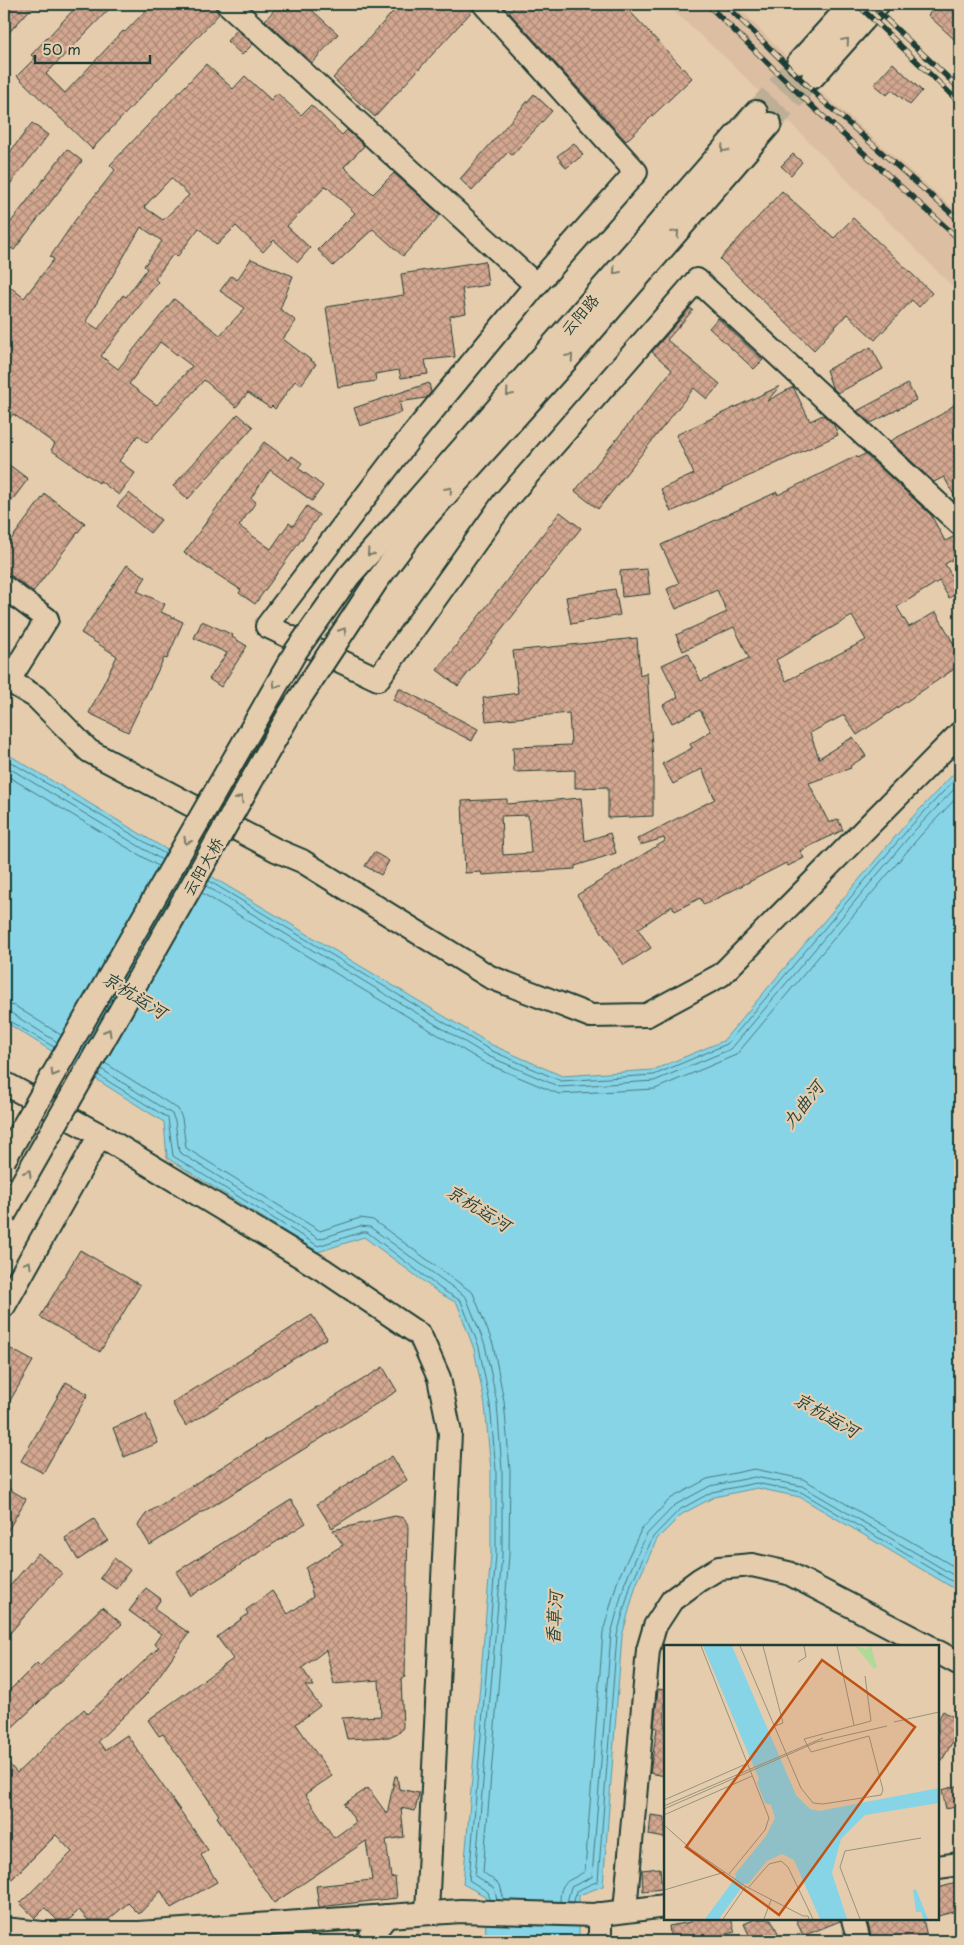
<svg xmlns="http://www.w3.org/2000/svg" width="964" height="1945" font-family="'Playpen Sans','LXGW WenKai TC',sans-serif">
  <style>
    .built { fill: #dcbea2 }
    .water { fill: #87d4e7; stroke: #5d989f }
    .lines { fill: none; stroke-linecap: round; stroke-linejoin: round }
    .shore { stroke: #49797c; stroke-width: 1 }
    .building { fill: url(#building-cross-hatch); stroke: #1f3d34; fill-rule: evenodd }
    .minor-tunnel { stroke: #bdaf95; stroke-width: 22; stroke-dasharray: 22 11; stroke-linecap: butt }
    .minor-casing { stroke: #1f3d34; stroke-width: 26 }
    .minor { stroke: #e5ccad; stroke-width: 22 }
    .rail-casing { stroke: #1f3d34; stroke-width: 5.5 }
    .rail { stroke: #e5ccad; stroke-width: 4; stroke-dasharray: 11; stroke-linecap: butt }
    .minor-bridge-casing { stroke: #1f3d34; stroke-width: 26; stroke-linecap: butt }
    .minor-bridge { stroke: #e5ccad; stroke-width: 22 }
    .oneway { stroke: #787d6a }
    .labels { text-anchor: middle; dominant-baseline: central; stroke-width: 4.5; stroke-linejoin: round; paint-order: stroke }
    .street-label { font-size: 16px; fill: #1f3d34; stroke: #e5ccad }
    .water-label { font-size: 18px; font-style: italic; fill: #24453d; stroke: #e5ccad }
    .inset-road { fill: none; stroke: #96937d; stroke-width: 1 }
    .view { fill: #c05314; fill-opacity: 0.15; stroke: #c05314; stroke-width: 2.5 }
    .inset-edge { fill: none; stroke: #1f3d34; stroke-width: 2.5 }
  </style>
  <defs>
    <pattern id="building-cross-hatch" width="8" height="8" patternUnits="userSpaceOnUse" patternTransform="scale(1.25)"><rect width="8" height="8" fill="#d3a790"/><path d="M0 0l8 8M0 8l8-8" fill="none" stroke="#ab8976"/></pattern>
  </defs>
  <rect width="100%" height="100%" fill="#e5ccad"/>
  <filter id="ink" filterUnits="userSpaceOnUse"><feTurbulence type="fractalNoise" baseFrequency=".02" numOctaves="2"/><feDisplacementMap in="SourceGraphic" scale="10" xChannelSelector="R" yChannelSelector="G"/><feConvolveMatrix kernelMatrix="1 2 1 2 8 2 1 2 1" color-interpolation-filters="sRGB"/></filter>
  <g filter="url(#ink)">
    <!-- built -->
    <path class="built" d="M666 4H735L823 94 960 214V294L726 58Z"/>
    <!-- water -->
    <path class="water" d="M4 752 492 1045 562 1076 653 1070 723 1041 906 824 960 767V1592L800 1497 757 1488 714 1497 682 1514 657 1539 636 1585 622 1636 603 1886 579 1895V1941H486L485 1896 463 1884 491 1555V1470L485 1405 474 1349 457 1303 439 1293 364 1237 318 1252 167 1158 164 1122 4 1021Z"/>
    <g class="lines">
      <!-- shore -->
      <g class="shore">
        <path d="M4 758 165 854"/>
        <path d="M4 765 162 860"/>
        <path d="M4 774 158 866"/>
        <path d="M209 881 490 1050 561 1081 654 1075 727 1044 910 827 960 774"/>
        <path d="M206 886 488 1056 560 1087 654 1081 731 1049 914 831 960 783"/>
        <path d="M202 893 485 1063 559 1094 655 1089 736 1055 920 836 960 794"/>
        <path d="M4 1004 15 1006 61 1035"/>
        <path d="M4 1011 11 1013 57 1042"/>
        <path d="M4 1018 54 1047"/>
        <path d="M105 1063 178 1109 182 1118 186 1148 320 1231 360 1218 373 1220 473 1293 493 1344 504 1401 510 1470 509 1555 483 1872 500 1885 504 1900"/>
        <path d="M101 1069 172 1114 175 1121 179 1152 319 1239 360 1226 370 1227 466 1297 485 1345 497 1403 502 1470V1555L475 1876 494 1888 497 1900"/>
        <path d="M98 1075 168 1118 173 1156 318 1246 362 1232H367L441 1289 461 1301 479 1347 490 1404 496 1470V1555L469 1880 488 1892 490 1899"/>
        <path d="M560 1901C560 1878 571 1882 585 1871L603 1632 618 1579 641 1530 670 1499 707 1479 754 1469 803 1479 960 1570"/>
        <path d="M567 1902 571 1887 592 1877 611 1634 625 1582 647 1534 675 1505 710 1486 755 1477 802 1486 960 1579"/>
        <path d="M574 1902 576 1891 598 1881 617 1635 631 1584 653 1537 679 1510 712 1492 756 1483 801 1492 960 1586"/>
      </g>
    </g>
    <!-- building -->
    <g class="building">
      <path d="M7 4H35L4 38V7Z"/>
      <path d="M79 4H114L46 74 65 93 123 31 125 32 152 4H212L219 14 92 149 17 76 35 58 31 55Z"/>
      <path d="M280 4H318L312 10 338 34 312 63 265 20Z"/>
      <path d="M400 4H471L473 10 375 117 333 78Z"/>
      <path d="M518 4H623L692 78 626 141 509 12Z"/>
      <path d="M938 4H960V33L954 39 928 15Z"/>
      <path d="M237 30 253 44 242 55 227 41Z"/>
      <path d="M893 63 922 91 910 105 892 90 887 95 874 84Z"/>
      <path d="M206 64 233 89 245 76 271 100 277 93 301 115 311 105 342 135 347 130 364 146 344 167 373 194 394 173 440 215 403 256 373 229 333 266 318 250 355 213 326 186 287 226 310 248 298 262 274 240 263 252 236 226 217 245 199 228 177 257 173 254 155 279 158 282 101 356 118 369 174 299 220 335 245 308 220 291 231 276 237 280 251 259 293 276 280 309 296 321 283 339 316 364 301 385 295 381 275 409 272 406 270 408 248 393 236 407 204 380 147 443 138 435 119 461 135 473 119 495 100 481 99 483 51 450 55 444 13 414 4 426V282L24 298 54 259 50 257 76 219 115 170 110 165ZM171 178 189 195 163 220 144 207ZM141 227 162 241 144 266 147 269 126 297 123 295 98 329 86 321ZM160 342 192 366 157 405 129 384Z"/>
      <path d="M534 94 552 111 512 155 508 152 472 191 460 179Z"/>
      <path d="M32 123 48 135 4 192V160Z"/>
      <path d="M574 143 583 155 566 168 557 156Z"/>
      <path d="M67 149 82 161 14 250 11 248 4 258V231Z"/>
      <path d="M793 154 802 162 791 175 781 166Z"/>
      <path d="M782 191 834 238 853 218 932 293 919 307 912 300 875 340 847 314 814 350 720 259Z"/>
      <path d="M485 261 488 285 462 289 466 313 450 316 455 357 425 360 428 374 401 378 399 370 375 374 376 381 338 387 326 307 404 295 401 274Z"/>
      <path d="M690 308 693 310 667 340 720 384 707 399 694 388 598 509 575 491 672 370 652 352Z"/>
      <path d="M718 318 763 360 754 369 709 328Z"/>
      <path d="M871 347 883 369 838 393 832 387 826 370Z"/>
      <path d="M429 383 431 392 426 398 399 402 402 412 360 426 354 408Z"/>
      <path d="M908 384 916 400 871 423 857 411Z"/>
      <path d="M780 386 767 401 793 387 810 421 823 415 834 425 838 435 671 512 661 489 694 474 676 435Z"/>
      <path d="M960 400V506L944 477 934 482 890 441 942 414Z"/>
      <path d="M238 414 253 427 188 499 173 486Z"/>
      <path d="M264 442 289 460 292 456 302 463 298 468 323 486 312 501 270 470 251 498 256 502 239 526 271 549 289 523 293 526 307 506 319 515 255 604 239 593 241 590 184 553Z"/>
      <path d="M865 454 931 515 945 541 955 536 960 537V555L945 564 960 591 949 598 939 581 897 607 909 627 936 612 955 646 960 643V665L857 735 844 715 810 733 819 758 853 737 866 756 850 766 851 768 809 783 829 823 838 819 843 830 800 851 804 858 788 866 786 863 704 905 700 898 675 911 672 906 638 929 651 948 624 965 577 895 665 841 664 838 640 845 637 839 715 799 702 769 673 784 662 764 692 748 690 744 711 731 700 710 672 723 663 705 678 697 662 665 688 653 701 681 749 658 734 627 683 651 676 635 727 612 717 590 676 609 667 589 679 583 661 545 777 492 778 495 856 456 857 458ZM852 616 866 640 786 681 776 660Z"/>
      <path d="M4 461 28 479 4 511Z"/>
      <path d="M129 493 161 520 150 533 117 506Z"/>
      <path d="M45 494 85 523 33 592 4 570V549Z"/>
      <path d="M560 512 581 528 458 686 437 670Z"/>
      <path d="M127 565 146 577 137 591 165 604 161 612 183 622 167 659 164 658 128 732 89 713 117 656 81 633Z"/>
      <path d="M647 569 650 594 622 597 620 571Z"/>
      <path d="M615 589 620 615 571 624 566 597Z"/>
      <path d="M202 621 233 635 232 637 247 646 221 687 209 679 227 653 194 638Z"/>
      <path d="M637 638 640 676 647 673 653 760V816L608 818V787L575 788V770L514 772 513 747 571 745 569 713 486 721 483 698 518 693 513 651Z"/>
      <path d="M399 688 478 729 472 741 393 700Z"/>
      <path d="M581 798 585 841 610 833 616 853 575 866V869L482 875 481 872 465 873 462 801 507 799V804ZM528 815 531 853 503 855 501 816Z"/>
      <path d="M374 852 389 861 381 875 365 866Z"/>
      <path d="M80 1250 140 1285 100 1352 40 1317Z"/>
      <path d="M312 1315 327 1338 186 1426 172 1403Z"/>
      <path d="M11 1349 33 1361 4 1411V1361Z"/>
      <path d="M383 1367 397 1391 150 1545 138 1525 146 1514Z"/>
      <path d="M66 1382 88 1394 43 1473 21 1461Z"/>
      <path d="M146 1414 158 1443 124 1457 113 1428Z"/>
      <path d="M392 1456 407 1480 332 1528 317 1504Z"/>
      <path d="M4 1486 26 1499 4 1537Z"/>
      <path d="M291 1500 306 1523 191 1596 176 1572Z"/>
      <path d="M395 1516 404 1518 408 1525 405 1677 401 1678 403 1727 400 1732 389 1737 347 1739 342 1718 381 1716 379 1680 334 1684 326 1650 302 1668 314 1686H305L320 1706 296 1724 332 1776 305 1794 334 1838 356 1822 344 1804 368 1788 387 1814 395 1776H397L399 1789 419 1793 415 1811 401 1808 404 1837 386 1840 391 1878 395 1877 397 1898 319 1907 316 1886 372 1880 366 1841 274 1903 217 1817 219 1815 163 1734 159 1736 148 1720 233 1659 217 1637 248 1614 246 1610 272 1591 288 1614 313 1597 306 1568 343 1545 333 1530Z"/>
      <path d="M94 1519 108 1540 78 1560 65 1538Z"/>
      <path d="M38 1553 62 1573 10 1633 4 1628V1593Z"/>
      <path d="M114 1558 130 1570 116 1589 100 1578Z"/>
      <path d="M146 1588 161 1599 154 1609 189 1633 145 1696 98 1741 105 1750 127 1735 208 1850 201 1855 217 1882 171 1908 161 1891 139 1914 128 1903 108 1920H88L79 1910 69 1920H57L45 1908 35 1918 20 1903 72 1852 56 1835 11 1880 4 1873V1758L17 1773 84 1709 88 1714 159 1647 154 1644 161 1634 129 1611Z"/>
      <path d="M102 1607 122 1624 4 1735V1696L37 1663 40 1666Z"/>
      <path d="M658 1689 665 1690V1776L650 1773 657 1728 654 1727Z"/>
      <path d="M943 1711 960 1721V1729L938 1767V1720Z"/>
      <path d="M960 1785V1806L946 1809 942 1790Z"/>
      <path d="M651 1815 665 1817V1838L649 1835Z"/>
      <path d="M660 1868 662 1889 643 1891 642 1870Z"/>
      <path d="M960 1882V1910L938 1916V1888Z"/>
      <path d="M691 1919H731L735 1932 697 1941H671L669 1926 691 1922Z"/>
      <path d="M755 1919H771L778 1933 760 1941H752L744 1924Z"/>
      <path d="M796 1919H840V1921L803 1936Z"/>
      <path d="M867 1919H923L928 1941H872Z"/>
    </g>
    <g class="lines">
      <!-- minor-tunnel -->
      <g class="minor-tunnel">
        <path d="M756 112 798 63"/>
        <path d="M770 124 813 77"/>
      </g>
      <!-- minor casing -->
      <g class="minor-casing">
        <g id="minor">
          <path d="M228 4 536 285"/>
          <path d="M484 4 636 172 536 285 410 438 267 626 378 679 504 502 697 280 960 524"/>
          <path d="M798 63 851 4"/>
          <path d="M813 77 878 4"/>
          <path d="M403 516 756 112"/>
          <path d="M417 527 566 361 770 124"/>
          <path d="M4 587 47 619 9 680"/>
          <path d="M4 678 36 697 89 751 276 850 302 861 490 977 591 1016 647 1015 721 975 960 733"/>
          <path d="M4 1083 100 1135 325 1271 420 1335 439 1378 450 1433 427 1913"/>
          <path d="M4 1306 100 1135"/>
          <path d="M938 1652 960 1664"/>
          <path d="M938 1867 960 1864"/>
          <path d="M625 1911 648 1650 655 1626 672 1600 699 1580 719 1568 752 1565 788 1573 928 1646"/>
          <path d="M853 1919 859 1941"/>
          <path d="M4 1929 42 1933H139L461 1911 595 1915 665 1906"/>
          <path d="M367 1941 387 1916"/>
          <path d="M600 1941V1914"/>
        </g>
      </g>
      <!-- minor -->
      <use href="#minor" class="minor"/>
      <!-- rail casing -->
      <g class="rail-casing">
        <g id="rail">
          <path d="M707 4 815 109 960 240"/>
          <path d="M725 4 823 101 960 221"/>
          <path d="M857 4 960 103"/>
          <path d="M870 4 960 89"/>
        </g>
      </g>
      <!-- rail -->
      <use href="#rail" class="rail"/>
      <!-- minor-bridge casing -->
      <g class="minor-bridge-casing">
        <g id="minor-bridge">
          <path d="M4 1160 296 651 349 576 403 516"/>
          <path d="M4 1215 290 713 376 582 417 527"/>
        </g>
      </g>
      <!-- minor-bridge -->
      <use href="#minor-bridge" class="minor-bridge"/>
    </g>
    <!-- one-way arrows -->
    <defs><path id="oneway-chevron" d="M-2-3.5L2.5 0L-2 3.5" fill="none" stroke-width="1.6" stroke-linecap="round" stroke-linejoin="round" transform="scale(1.25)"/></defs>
    <g class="oneway">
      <use href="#oneway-chevron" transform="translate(846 41) rotate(-49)"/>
      <use href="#oneway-chevron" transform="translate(724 149) rotate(131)"/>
      <use href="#oneway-chevron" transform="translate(676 233) rotate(-49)"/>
      <use href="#oneway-chevron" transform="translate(616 271) rotate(131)"/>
      <use href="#oneway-chevron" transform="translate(570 357) rotate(-49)"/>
      <use href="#oneway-chevron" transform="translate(509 393) rotate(131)"/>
      <use href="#oneway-chevron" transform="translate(449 490) rotate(-48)"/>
      <use href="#oneway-chevron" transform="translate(370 553) rotate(132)"/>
      <use href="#oneway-chevron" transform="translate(343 631) rotate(-57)"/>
      <use href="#oneway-chevron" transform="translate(276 685) rotate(120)"/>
      <use href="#oneway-chevron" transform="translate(240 799) rotate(-60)"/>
      <use href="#oneway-chevron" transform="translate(187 841) rotate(120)"/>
      <use href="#oneway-chevron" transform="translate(108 1032) rotate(-60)"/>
      <use href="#oneway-chevron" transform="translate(54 1073) rotate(120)"/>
      <use href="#oneway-chevron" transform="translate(28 1173) rotate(-60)"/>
      <use href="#oneway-chevron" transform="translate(28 1264) rotate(-61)"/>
    </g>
  </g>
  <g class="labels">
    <!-- street labels -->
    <g class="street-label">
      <text transform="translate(579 314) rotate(-49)">云阳路</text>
      <text transform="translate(202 866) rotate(-60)">云阳大桥</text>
    </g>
    <!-- water labels -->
    <g class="water-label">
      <text transform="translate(135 994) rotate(32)">京杭运河</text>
      <text transform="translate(802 1104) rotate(-52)">九曲河</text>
      <text transform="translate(479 1207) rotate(32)">京杭运河</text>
      <text transform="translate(827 1414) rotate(30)">京杭运河</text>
      <text transform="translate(553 1618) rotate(-87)">香草河</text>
    </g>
  </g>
  <!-- overview -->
  <g transform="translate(664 1645)">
    <rect width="275" height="275" fill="#e5ccad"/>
    <path d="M191 1 202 4 207 1 213 22 210 24Z" fill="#b1da98"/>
    <path d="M39 1H68L132 150 146 164 155 166 275 143V158L201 170 177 194 168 228 183 274H156L130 215 118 209 103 216 84 239 81 238 55 274H41L72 232 71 229 102 191 111 173 107 160 101 158 93 138 95 134ZM252 244 264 274H259L257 267H252L249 245Z" fill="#87d4e7"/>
    <path class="inset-road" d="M37 1 105 173 101 185 65 229M76 1 137 143 149 158 159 159 217 150 219 145 205 91 147 107 140 94 207 76 201 31M99 1 119 78 111 81M173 1 190 80M134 17 142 12 140 1M230 77 275 67M0 155 82 119M0 161 159 93M0 164 153 97 223 81M0 170 88 131M0 180 27 204 81 241 139 271H144L145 274M84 243 105 219 117 216 124 222 149 274M0 245 61 227M59 274 82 241M100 274 107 255M196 274 176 222 181 206 257 193"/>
    <path class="view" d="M158 15 251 82 115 270 22 202Z"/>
    <rect width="275" height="275" class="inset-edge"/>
  </g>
  <!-- margin -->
  <rect width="964" height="1945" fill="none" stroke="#e5ccad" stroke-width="20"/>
  <rect x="10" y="10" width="944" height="1925" fill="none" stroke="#1f3d34" stroke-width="2" filter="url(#ink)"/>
  <!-- scale -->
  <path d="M35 55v8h115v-8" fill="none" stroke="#1f3d34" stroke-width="2.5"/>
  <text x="42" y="55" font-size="15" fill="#1f3d34" stroke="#e5ccad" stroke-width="4" paint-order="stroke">50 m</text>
</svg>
